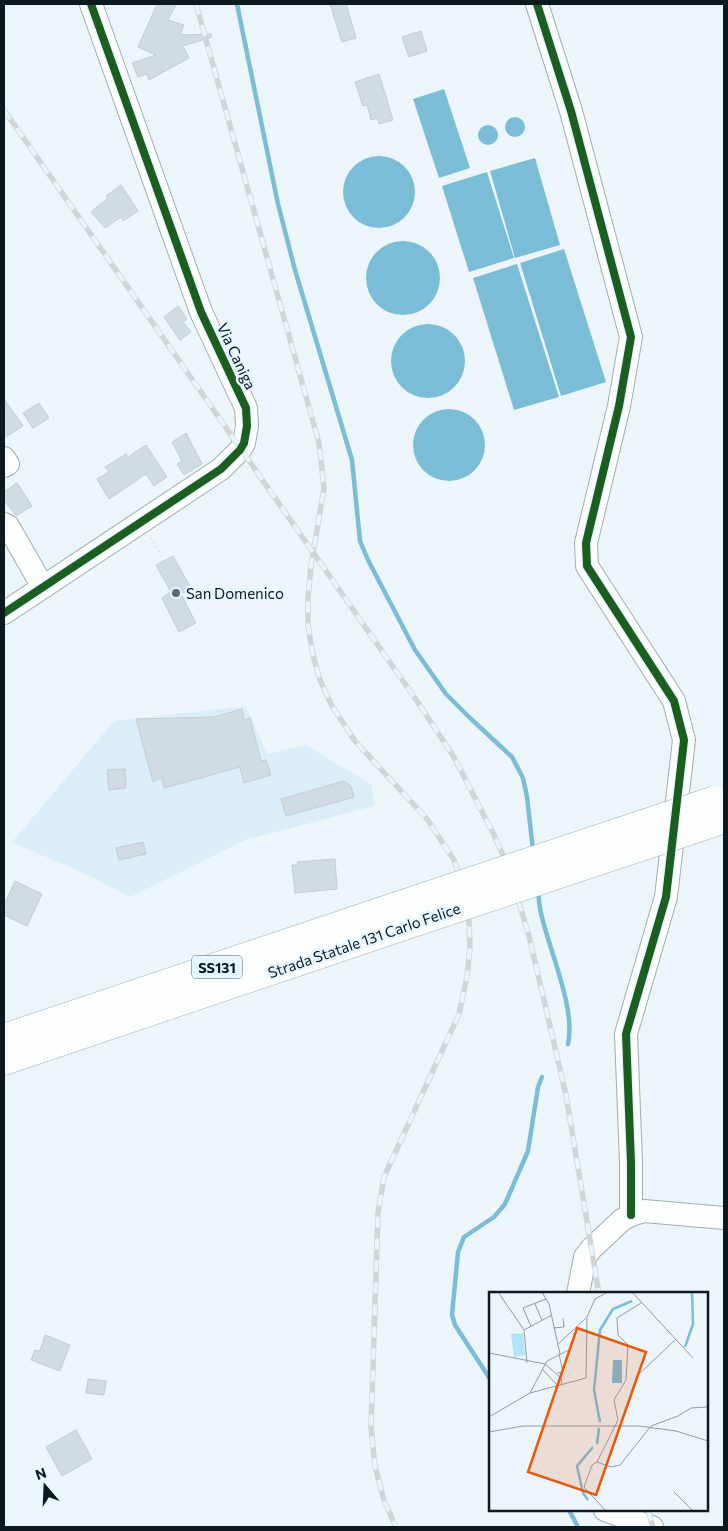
<svg xmlns="http://www.w3.org/2000/svg" width="728" height="1531" font-family="Commissioner,sans-serif">
  <style>
    .built { fill: #dbeef7 }
    .water { fill: #7bbdd7 }
    .lines { fill: none; stroke-linecap: round; stroke-linejoin: round }
    .stream { stroke: #7bbdd7; stroke-width: 4.5 }
    .building { fill: #d1dce2; stroke: #c2cdd2 }
    .minor-casing { stroke: #a2adb2; stroke-width: 24 }
    .highway-casing { stroke: #a2adb2; stroke-width: 29 }
    .path { stroke: #d9dcde; stroke-width: 2.5; stroke-dasharray: 1 4; stroke-linecap: butt }
    .minor { stroke: #fcfefe; stroke-width: 22 }
    .highway { stroke: #fcfefe; stroke-width: 28 }
    .rail-casing { stroke: #d2d5d6; stroke-width: 5.5 }
    .rail { stroke: #e7f6fe; stroke-width: 4; stroke-dasharray: 11; stroke-linecap: butt }
    .highway-bridge-casing { stroke: #a2adb2; stroke-width: 29; stroke-linecap: butt }
    .highway-bridge { stroke: #fcfefe; stroke-width: 28 }
    .cycleway-casing { stroke: #e7f6fe; stroke-width: 11 }
    .cycleway { stroke: #1b5e20; stroke-width: 8 }
    .poi-dot { fill: #5a676c; stroke: #e7f6fe; stroke-width: 2 }
    .labels { text-anchor: middle; dominant-baseline: central; stroke-width: 5; stroke-linejoin: round; paint-order: stroke }
    .shield { fill: #e7f6fe; stroke: #4e5c63; stroke-width: 1 }
    .shield-label { font-size: 14px; font-weight: bold; fill: #0c1a20 }
    .street-label { font-size: 15px; fill: #0c1a20; stroke: #e7f6fe }
    .poi-label { font-size: 15px; fill: #0c1a20; stroke: #e7f6fe; text-anchor: start }
    .inset-river { fill: none; stroke: #7bbdd7; stroke-width: 2.5 }
    .inset-road { fill: none; stroke: #929da2; stroke-width: 1 }
    .view { fill: #e8590c; fill-opacity: 0.15; stroke: #e8590c; stroke-width: 2.5 }
    .inset-edge { fill: none; stroke: #0c1a20; stroke-width: 2.5 }
  </style>
  <rect width="100%" height="100%" fill="#ecf5f9"/>
  <!-- built -->
  <path class="built" d="M246 706 267 754 306 745 372 785 374 806 245 840 130 897 94 878 12 842 114 721Z"/>
  <!-- water -->
  <g class="water">
    <path d="M444 89 470 168 439 178 413 99Z"/>
    <circle cx="515" cy="127" r="10"/>
    <circle cx="488" cy="135" r="10"/>
    <circle cx="379" cy="192" r="36"/>
    <path d="M535 158 560 245 515 258 490 171Z"/>
    <path d="M487 172 514 258 469 272 442 186Z"/>
    <circle cx="403" cy="278" r="37"/>
    <path d="M564 249 606 382 561 396 520 263Z"/>
    <path d="M517 264 559 397 514 410 473 278Z"/>
    <circle cx="428" cy="361" r="37"/>
    <circle cx="449" cy="445" r="36"/>
  </g>
  <g class="lines">
    <!-- stream -->
    <g class="stream">
      <path d="M237 4 278 204 295 270 352 460 360 541 368 560 415 650 446 694 469 717 512 757 523 778 527 797 533 850"/>
      <path d="M538 890C539 898 539 906 541 913 549 950 576 1008 568 1044"/>
      <path d="M490 1379 455 1325 452 1315 458 1252 464 1237 494 1217 505 1204 528 1151 538 1087 542 1077"/>
      <path d="M569 1510 578 1527"/>
    </g>
  </g>
  <!-- building -->
  <g class="building">
    <path d="M157 4H176L168 20 184 25 180 35 211 34 212 37 183 46 189 58 149 80 147 74 138 77 132 63 156 55 138 47Z"/>
    <path d="M330 4H346L356 38 342 42Z"/>
    <path d="M421 31 427 51 409 57 402 37Z"/>
    <path d="M379 74 393 120 379 124 377 118 371 120 367 105 363 106 355 82Z"/>
    <path d="M121 185 138 211 123 221 121 217 105 228 91 212 108 198 106 196Z"/>
    <path d="M178 306 187 319 183 322 191 332 180 340 164 317Z"/>
    <path d="M4 399 23 426 4 438Z"/>
    <path d="M39 403 49 418 33 428 23 413Z"/>
    <path d="M186 433 202 464 184 475 177 464 182 461 172 442Z"/>
    <path d="M146 445 167 477 154 486 146 474 109 499 97 479 109 472 105 467 126 454 128 457Z"/>
    <path d="M17 483 32 506 16 516 4 500V492Z"/>
    <path d="M173 556 191 588 181 594 196 623 179 632 162 598 171 592 156 565Z"/>
    <path d="M242 709 244 720 250 718 261 761 266 760 271 775 244 783 240 767 164 788 162 778 153 782 136 719 214 717Z"/>
    <path d="M125 769 126 788 109 790 107 770Z"/>
    <path d="M344 781 351 786 354 797 286 816 281 799Z"/>
    <path d="M143 842 146 854 119 860 116 848Z"/>
    <path d="M335 859 337 889 295 893 292 865H298L297 862Z"/>
    <path d="M15 881 42 894 27 926 4 915V905Z"/>
    <path d="M45 1335 70 1345 60 1371 31 1360 35 1350 40 1351Z"/>
    <path d="M88 1379 106 1381 104 1395 86 1393Z"/>
    <path d="M76 1430 92 1459 62 1476 46 1447Z"/>
  </g>
  <g class="lines">
    <!-- minor casing -->
    <g class="minor-casing">
      <g id="minor">
        <path d="M537 4 571 111 631 337 619 406 586 543 587 566 674 701 684 740 666 897 626 1034 631 1163V1215"/>
        <path d="M4 458 8 464 4 466"/>
        <path d="M4 524 8 526 43 587"/>
        <path d="M4 613 221 469 240 450 244 443 247 426 246 408 201 312 91 4"/>
        <path d="M578 1294 585 1257 592 1248 622 1220 631 1215 644 1211 724 1218"/>
        <path d="M605 1510 652 1527"/>
      </g>
    </g>
    <!-- highway casing -->
    <g class="highway-casing">
      <g id="highway">
        <path d="M4 1038 397 906"/>
        <path d="M4 1061 404 926"/>
      </g>
    </g>
    <!-- path -->
    <path class="path" d="M151 538 162 556"/>
    <!-- minor -->
    <use href="#minor" class="minor"/>
    <!-- highway -->
    <use href="#highway" class="highway"/>
    <!-- rail casing -->
    <g class="rail-casing">
      <g id="rail">
        <path d="M196 4 319 443 324 488 311 565 308 598V625L313 655 320 680 332 706 355 741 427 819 454 860 462 884 469 921 470 947 467 977 459 1014 384 1177 378 1213 371 1427 375 1466 384 1500 396 1527"/>
        <path d="M4 110 419 704 454 757 494 835 508 866 529 936 566 1095 599 1294"/>
        <path d="M648 1510 653 1527"/>
      </g>
    </g>
    <!-- rail -->
    <use href="#rail" class="rail"/>
    <!-- highway-bridge casing -->
    <g class="highway-bridge-casing">
      <g id="highway-bridge">
        <path d="M397 906 715 800"/>
        <path d="M404 926 722 820"/>
      </g>
    </g>
    <!-- highway-bridge -->
    <use href="#highway-bridge" class="highway-bridge"/>
    <!-- cycleway casing -->
    <g class="cycleway-casing">
      <g id="cycleway">
        <path d="M537 4 571 111 631 337 619 406 586 543 587 566 674 701 684 740 666 897 626 1034 631 1163V1215"/>
        <path d="M4 613 221 469 240 450 244 443 247 426 246 408 201 312 91 4"/>
      </g>
    </g>
    <!-- cycleway -->
    <use href="#cycleway" class="cycleway"/>
  </g>
  <!-- markers -->
  <circle class="poi-dot" cx="176" cy="593" r="5"/>
  <g class="labels">
    <!-- shield labels -->
    <rect class="shield" x="192" y="955.5" width="50" height="23" rx="4"/>
    <g class="shield-label">
      <text x="217" y="967">SS131</text>
    </g>
    <!-- street labels -->
    <g class="street-label">
      <text transform="translate(237 356) rotate(65)">Via Caniga</text>
      <text transform="translate(364 940) rotate(-19)">Strada Statale 131 Carlo Felice</text>
    </g>
    <!-- poi labels -->
    <g class="poi-label">
      <text x="186" y="593">San Domenico</text>
    </g>
  </g>
  <!-- overview -->
  <g transform="translate(489 1292)">
    <rect width="219" height="219" fill="#ecf5f9"/>
    <path d="M34 41 36 63 25 65 22 42Z" fill="#b2e4fb"/>
    <path d="M124 68H133V91H123Z" fill="#7bbdd7"/>
    <path class="inset-river" d="M196 55 204 32 203 0M111 130 105 98 111 38 124 17 143 9M108 152 110 136M99 208 94 201 88 174 104 155"/>
    <path class="inset-road" d="M9 0 35 38 38 71M53 0 60 12 71 62M143 0 204 66M46 12 53 28M42 34 34 16 57 7M64 36 75 35 74 26M35 38 63 23M68 53 97 26M0 61 56 72M56 72 72 86 73 93M54 78 69 94M68 81 74 80 70 62M148 84 187 47M41 101 58 69 80 58M0 125 41 101 97 86 98 25 106 7 119 0M0 140 34 134H150L187 139 219 149M108 170 129 128 125 108 137 88 139 53 129 43 128 26 152 11M185 200 203 218M116 218 95 195 103 173 108 170 122 175 131 173 162 134 189 124 202 116 219 115"/>
    <path class="view" d="M88 36 157 60 107 203 39 180Z"/>
    <rect width="219" height="219" class="inset-edge"/>
  </g>
  <!-- border -->
  <rect width="728" height="1531" fill="none" stroke="#0c1a20" stroke-width="10"/>
  <!-- north arrow -->
  <g transform="translate(45 1486) rotate(341)" stroke="#e7f6fe" stroke-width="4" paint-order="stroke">
  <path d="M0-4L9 19L0 12L-9 19Z" fill="#0c1a20"/>
  <text y="-8" font-size="14" font-weight="bold" text-anchor="middle" fill="#0c1a20">N</text>
  </g>
</svg>
